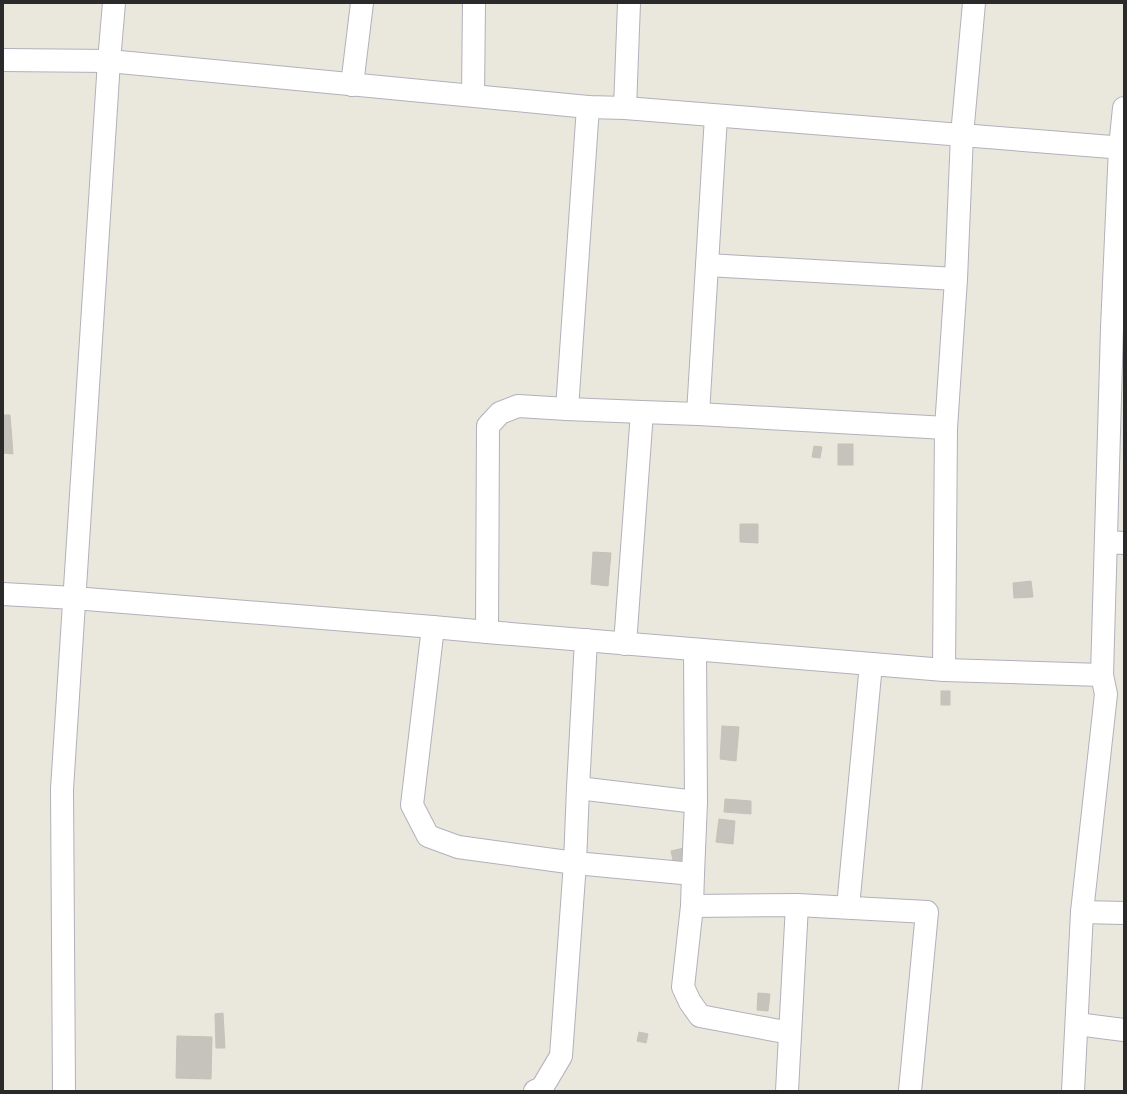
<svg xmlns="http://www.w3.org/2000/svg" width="1127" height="1094" font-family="'Titillium Web',sans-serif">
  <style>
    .building { fill: #c6c3bd; stroke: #c5c2b7 }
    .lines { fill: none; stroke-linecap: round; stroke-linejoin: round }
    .street-casing { stroke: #b1b1bc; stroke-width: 24 }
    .street { stroke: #fff; stroke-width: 22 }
  </style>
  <rect width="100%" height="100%" fill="#eae7dd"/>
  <!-- building -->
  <g class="building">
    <path d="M3 415H10L13 454 3 453Z"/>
    <rect x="838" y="444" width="15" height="21"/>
    <path d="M814 446 822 447 820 458 812 457Z"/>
    <path d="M740 524H758V543L740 542Z"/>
    <path d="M593 552 611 553 608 586 591 584Z"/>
    <path d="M1031 581 1033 597 1014 598 1013 583Z"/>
    <rect x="941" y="691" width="9" height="14"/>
    <path d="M722 726 739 727 736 761 720 759Z"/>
    <path d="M725 799 751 801V814L724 812Z"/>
    <path d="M719 819 735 821 733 844 716 842Z"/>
    <path d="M688 847 692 865 675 869 671 851Z"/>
    <path d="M758 993 770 994 768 1011 757 1010Z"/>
    <path d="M223 1013 225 1048H216L215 1014Z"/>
    <path d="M639 1032 648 1034 646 1043 637 1041Z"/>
    <path d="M177 1036 212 1037 211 1079 176 1078Z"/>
  </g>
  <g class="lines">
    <!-- street casing -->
    <g class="street-casing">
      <g id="street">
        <path d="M3 60 109 61 588 107 625 108 1124 148"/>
        <path d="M352 85 362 3"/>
        <path d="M473 95 474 3"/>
        <path d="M625 108 629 3"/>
        <path d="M707 265 956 279"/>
        <path d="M567 409 588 107"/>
        <path d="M698 414 716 116"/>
        <path d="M1106 542 1124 543"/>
        <path d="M3 594 74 598 433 627 487 632 944 670 1102 675"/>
        <path d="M433 627 412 805 428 836 458 847 575 863 693 874"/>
        <path d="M487 632 488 426 500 413 518 406 567 409 642 412"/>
        <path d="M625 644 642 412 698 414 946 428"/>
        <path d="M695 650 696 802 693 874 692 906 683 987 690 1002 700 1016 790 1033"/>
        <path d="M944 670 946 428 956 279 962 135 974 3"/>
        <path d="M578 788 696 802"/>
        <path d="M692 906 797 905 927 912 910 1091"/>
        <path d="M848 907 871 664"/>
        <path d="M1082 912 1124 913"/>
        <path d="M1077 1024 1124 1030"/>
        <path d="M64 1091 62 789 109 61 114 3"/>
        <path d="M535 1091 542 1088 561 1056 575 863 578 788 586 640"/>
        <path d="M787 1091 797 905"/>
        <path d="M1073 1091 1082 912 1106 694 1102 675 1112 328 1120 147 1124 108"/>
      </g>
    </g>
    <!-- street -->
    <use href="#street" class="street"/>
  </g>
  <!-- border -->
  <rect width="1127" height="1094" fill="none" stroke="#2a2a2a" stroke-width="8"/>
</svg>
